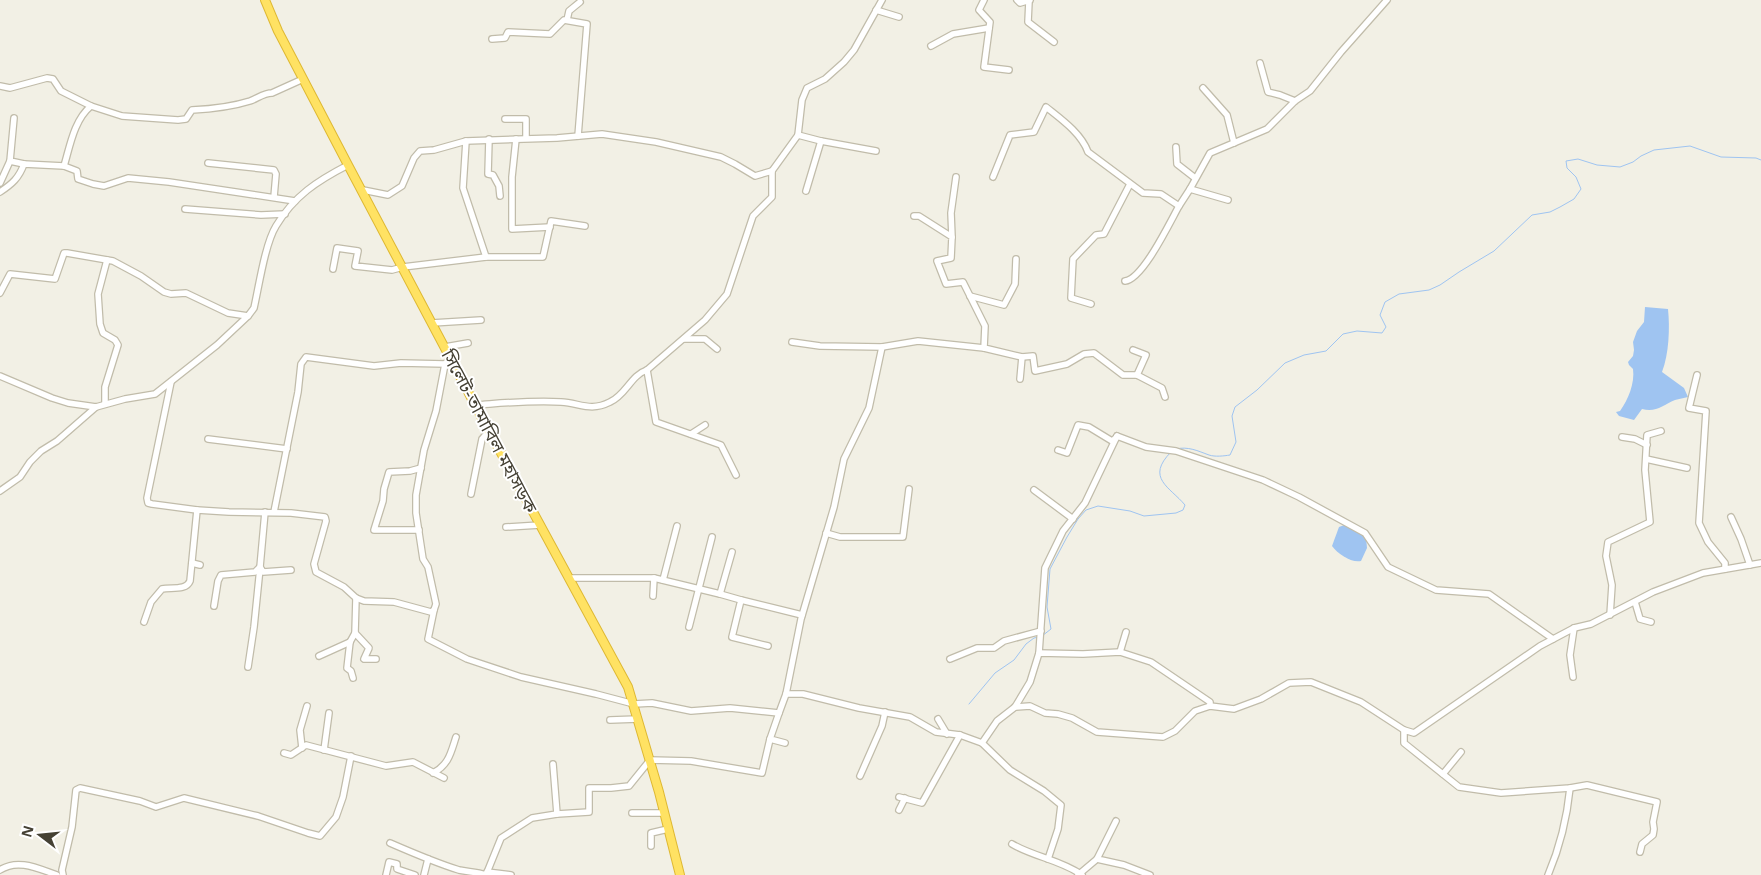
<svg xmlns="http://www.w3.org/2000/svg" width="1761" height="875" font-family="'Noto Sans','Noto Sans Bengali',sans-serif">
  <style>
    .water { fill: #9fc4f1 }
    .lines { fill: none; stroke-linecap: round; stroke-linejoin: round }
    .stream { stroke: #9fc4f1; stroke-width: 1 }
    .minor-casing { stroke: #c1bcaa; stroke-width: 8 }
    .highway-casing { stroke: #deb833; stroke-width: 10 }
    .minor { stroke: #fff; stroke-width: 5.5 }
    .highway { stroke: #ffe263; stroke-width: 8 }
    .labels { text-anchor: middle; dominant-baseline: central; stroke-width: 4; stroke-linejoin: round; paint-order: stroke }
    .street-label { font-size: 18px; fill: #454134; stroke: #fff }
  </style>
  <rect width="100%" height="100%" fill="#f2f0e5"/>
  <!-- water -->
  <g class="water">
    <path d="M1645 307 1668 309C1670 328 1669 354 1662 372L1684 388 1688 397C1684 398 1679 399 1675 400 1663 405 1656 413 1642 409L1634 420 1619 416 1616 412 1620 411C1628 400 1635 383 1633 369L1629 365 1628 362 1633 356 1634 350 1633 342 1637 331 1644 322Z"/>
    <path d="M1347 524 1366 537 1367 548 1361 561C1351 563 1338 554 1332 546L1339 527Z"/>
  </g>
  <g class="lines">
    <!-- stream -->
    <g class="stream">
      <path d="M1176 449C1188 446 1198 451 1209 455 1215 457 1224 456 1230 455L1236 442 1232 416 1235 407 1257 390 1285 363 1304 355 1326 351 1343 334 1357 331 1382 333 1386 327 1380 315 1385 302 1399 294 1429 290 1440 285 1459 272 1494 251 1532 215 1550 212 1560 207 1574 199 1581 189 1576 177 1567 168 1566 161 1578 159 1597 165 1620 167 1633 162 1641 156 1654 150 1690 146 1721 157 1756 158 1761 160"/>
      <path d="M1042 636 1051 629 1047 607 1050 569 1067 537 1078 519 1086 510 1098 506 1130 511 1144 516 1176 513 1183 510 1185 505C1170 487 1145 478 1171 452"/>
      <path d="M969 704 995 673 1014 660 1026 644 1034 638 1039 637"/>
    </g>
    <!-- minor casing -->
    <g class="minor-casing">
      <g id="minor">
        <path d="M984 0 979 10 990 22 984 67 1009 70"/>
        <path d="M1017 0 1020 3 1030 0"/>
        <path d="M1029 1 1028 22 1054 42"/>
        <path d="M876 10 899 17"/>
        <path d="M567 20 569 11 580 2"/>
        <path d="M492 39 505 38 508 32 550 34 564 20 587 24 578 136"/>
        <path d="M931 46 953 34 989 28"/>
        <path d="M1260 63 1268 92 1280 95 1295 101"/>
        <path d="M0 86 10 88 47 78 53 79 61 91 91 106"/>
        <path d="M1203 88 1227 115 1234 143"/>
        <path d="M14 118 10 161 24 164"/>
        <path d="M505 119H526V138"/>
        <path d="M798 135 821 141 876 151"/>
        <path d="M489 139 488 174 493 175 499 186 500 196"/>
        <path d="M516 139 512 177V229L550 227"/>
        <path d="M466 141 463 188 486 257"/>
        <path d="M1176 147 1177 164 1195 178"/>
        <path d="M208 163 274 170 276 174 274 197"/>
        <path d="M64 166C70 146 74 120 91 106L122 116 178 120 186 119 192 110C212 109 231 107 250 101 258 98 264 93 272 93L303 79"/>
        <path d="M993 177 1010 135 1034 132 1046 107C1061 119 1081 133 1088 152L1143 193 1161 194 1179 206 1190 189"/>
        <path d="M0 183 10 161"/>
        <path d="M363 190 388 195 402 186 414 158 420 151 434 150 466 141 557 138 602 134 656 142 721 157 735 164 755 176 772 171"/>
        <path d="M806 191 821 141"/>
        <path d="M0 192C12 184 19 178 24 164L64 166 77 171 78 179 93 184 104 186 128 178 169 182 295 201"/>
        <path d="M1228 200 1190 189 1210 153 1267 129 1295 101 1310 91 1341 52 1387 0"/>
        <path d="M185 209 261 215 285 214"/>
        <path d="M914 216H919L952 237 951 258 937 261 946 284 963 282 985 326 984 348 1022 357 1033 356 1035 371 1067 364 1084 354 1094 353 1123 375H1137L1162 388 1165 397"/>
        <path d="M952 237 951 213 956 177"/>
        <path d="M333 269 337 248 358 251 355 266 392 270 403 267 486 257H543L551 221 585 226"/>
        <path d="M1125 281C1143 279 1170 222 1179 206"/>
        <path d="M0 293 10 274 55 279 63 256 64 253H67L113 261 141 276 164 292 171 294 186 293 228 313 248 316"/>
        <path d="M970 296 1004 305 1015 284 1016 259"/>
        <path d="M1091 304 1071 298 1073 259 1096 235 1104 234 1130 184"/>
        <path d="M432 323 481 320"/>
        <path d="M684 339H705L717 349"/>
        <path d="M792 342 820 346 882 347 918 341 984 348"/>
        <path d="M445 347 468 343"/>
        <path d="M1133 350 1146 355 1137 375"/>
        <path d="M647 370 656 422 721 445 736 475"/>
        <path d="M1697 375 1689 408 1706 411 1699 523 1708 542 1725 563V569"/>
        <path d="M0 376 52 398 68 403 96 407 125 399 155 394 217 345 248 316 254 308C259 286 265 244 276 226 294 196 317 181 348 165"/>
        <path d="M1020 379 1022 357"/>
        <path d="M171 382 147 498 148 503 152 504 197 510"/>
        <path d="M105 404V387L118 345 115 340 103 333 100 324 98 294 107 260"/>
        <path d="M475 405C504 403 533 400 561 402 580 403 590 412 610 402 626 395 631 375 647 370L705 320 727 294 753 216 772 197V171L798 135 802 100 807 88 825 79 844 62 854 50 882 0"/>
        <path d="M691 434 705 425"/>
        <path d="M1117 436 1146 447 1176 451 1263 480 1299 497 1365 533 1388 567 1436 590 1489 594 1553 639"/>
        <path d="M1622 437 1635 439 1647 445"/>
        <path d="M208 439 287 449"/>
        <path d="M1058 450 1067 453 1078 425 1089 427 1112 441 1116 438"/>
        <path d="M1646 459 1687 468"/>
        <path d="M1034 490 1073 519"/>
        <path d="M0 491 20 477 30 462 41 451 57 441 96 407"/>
        <path d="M471 494 482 439 489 431"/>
        <path d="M274 512 298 392 301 364 306 357 374 366 401 363 445 364 447 362"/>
        <path d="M1731 517 1741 539 1750 565"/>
        <path d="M506 527 540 525"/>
        <path d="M419 530H374L383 501 384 489 389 472 410 471 421 468"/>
        <path d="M826 533 840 537H903L909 489"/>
        <path d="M192 563 200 565"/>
        <path d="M260 567 263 572 291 570"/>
        <path d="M569 578H654L653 596"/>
        <path d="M654 578 720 594 732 552"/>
        <path d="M663 580 677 526"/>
        <path d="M720 594 741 600 732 637 768 646"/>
        <path d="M741 600 802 615"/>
        <path d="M1635 602 1640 619 1651 622"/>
        <path d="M214 606 218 581 221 575 255 572 260 567 265 512"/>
        <path d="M434 610 428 639 467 659 521 677 596 694 634 704 652 703 691 711 730 708 779 713 786 694 801 619 834 507 844 459 869 408 882 347"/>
        <path d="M1610 615 1612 585 1606 556 1608 542 1650 522 1645 470 1647 435 1661 431"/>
        <path d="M144 622 151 602 162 589C171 587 186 591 190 581L197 510 229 512 291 513 325 517 326 521 314 564 316 572 344 587 356 598 364 601 394 602 431 612 434 610 436 604 428 567 423 559 416 513V495L424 450 436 411 445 364"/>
        <path d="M689 627 712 537"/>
        <path d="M355 633 356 598"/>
        <path d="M1120 652 1126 632"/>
        <path d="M1039 653 1045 568 1063 531 1085 503 1117 436"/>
        <path d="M319 656 350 642"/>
        <path d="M950 659 977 648H994L1004 641 1041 631"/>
        <path d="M248 667 254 627 260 568"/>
        <path d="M1573 677 1570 655 1574 628"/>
        <path d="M353 678 351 671 347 668 350 642 355 633 369 648 364 659H376"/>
        <path d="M786 694H803L859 708 910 717 936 732 960 735 982 743 1010 770 1044 791 1061 805 1058 829 1048 859"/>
        <path d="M1015 707 1030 706 1045 713 1058 714 1072 718 1097 732 1163 737 1175 731 1195 711 1210 706 1234 709 1261 699 1289 683 1311 682 1361 702 1404 730"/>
        <path d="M779 713 770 739 785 743"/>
        <path d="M938 719 947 734"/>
        <path d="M610 720 638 719"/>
        <path d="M982 743 997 721 1015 707 1030 682 1039 653 1083 654 1120 652 1151 662 1210 702V706"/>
        <path d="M302 748 300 730 307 706"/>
        <path d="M324 750 329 713"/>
        <path d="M284 753 291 755 306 745 386 766 413 762 444 778"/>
        <path d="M433 773C449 765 451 752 456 737"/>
        <path d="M1443 774 1461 752"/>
        <path d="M860 776 882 726 885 712"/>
        <path d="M899 797 922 803 960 735"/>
        <path d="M899 810 905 798"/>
        <path d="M632 813H664"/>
        <path d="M557 814 589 812V788H611L629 786 650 760 691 761 762 773 770 739"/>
        <path d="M1116 821 1097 859 1124 865 1150 875"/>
        <path d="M390 843C413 853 436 863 459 870 468 872 477 872 486 875"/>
        <path d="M1012 844C1034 857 1061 860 1082 875"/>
        <path d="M651 846V833L668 829"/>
        <path d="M1640 852 1642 844 1653 835 1654 829 1653 822 1657 802 1587 785 1570 788 1501 793 1459 787 1404 743V730L1414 733 1540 646 1574 628 1591 624 1653 592 1703 573 1761 563"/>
        <path d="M0 870C18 858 39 869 57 875"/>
        <path d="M487 872 511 875"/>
        <path d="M63 875 62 870 72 827 76 790 80 788 140 801 156 807 184 798 258 816 308 833 320 836 336 817 343 797 351 756"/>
        <path d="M386 875 389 862 397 864V869L415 875"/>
        <path d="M424 875 428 859"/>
        <path d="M486 875 501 838 532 818 557 814 553 764"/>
        <path d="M1078 875 1097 859"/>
        <path d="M1548 875C1560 847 1567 818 1570 788"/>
      </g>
    </g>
    <!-- highway casing -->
    <g class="highway-casing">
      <path id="highway" d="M265 0 278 31 348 165 475 405 628 687 659 792 680 875"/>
    </g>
    <!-- minor -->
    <use href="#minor" class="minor"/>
    <!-- highway -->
    <use href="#highway" class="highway"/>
  </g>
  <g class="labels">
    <!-- street labels -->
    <g class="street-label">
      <text transform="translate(490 431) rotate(62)">সিলেট-তামাবিল মহাসড়ক</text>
    </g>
  </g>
  <!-- north arrow -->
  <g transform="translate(40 835) rotate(286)" stroke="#ffffff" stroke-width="4" paint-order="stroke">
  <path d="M0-4L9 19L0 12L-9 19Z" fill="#454134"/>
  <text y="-8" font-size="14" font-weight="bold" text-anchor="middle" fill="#454134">N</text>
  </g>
</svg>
